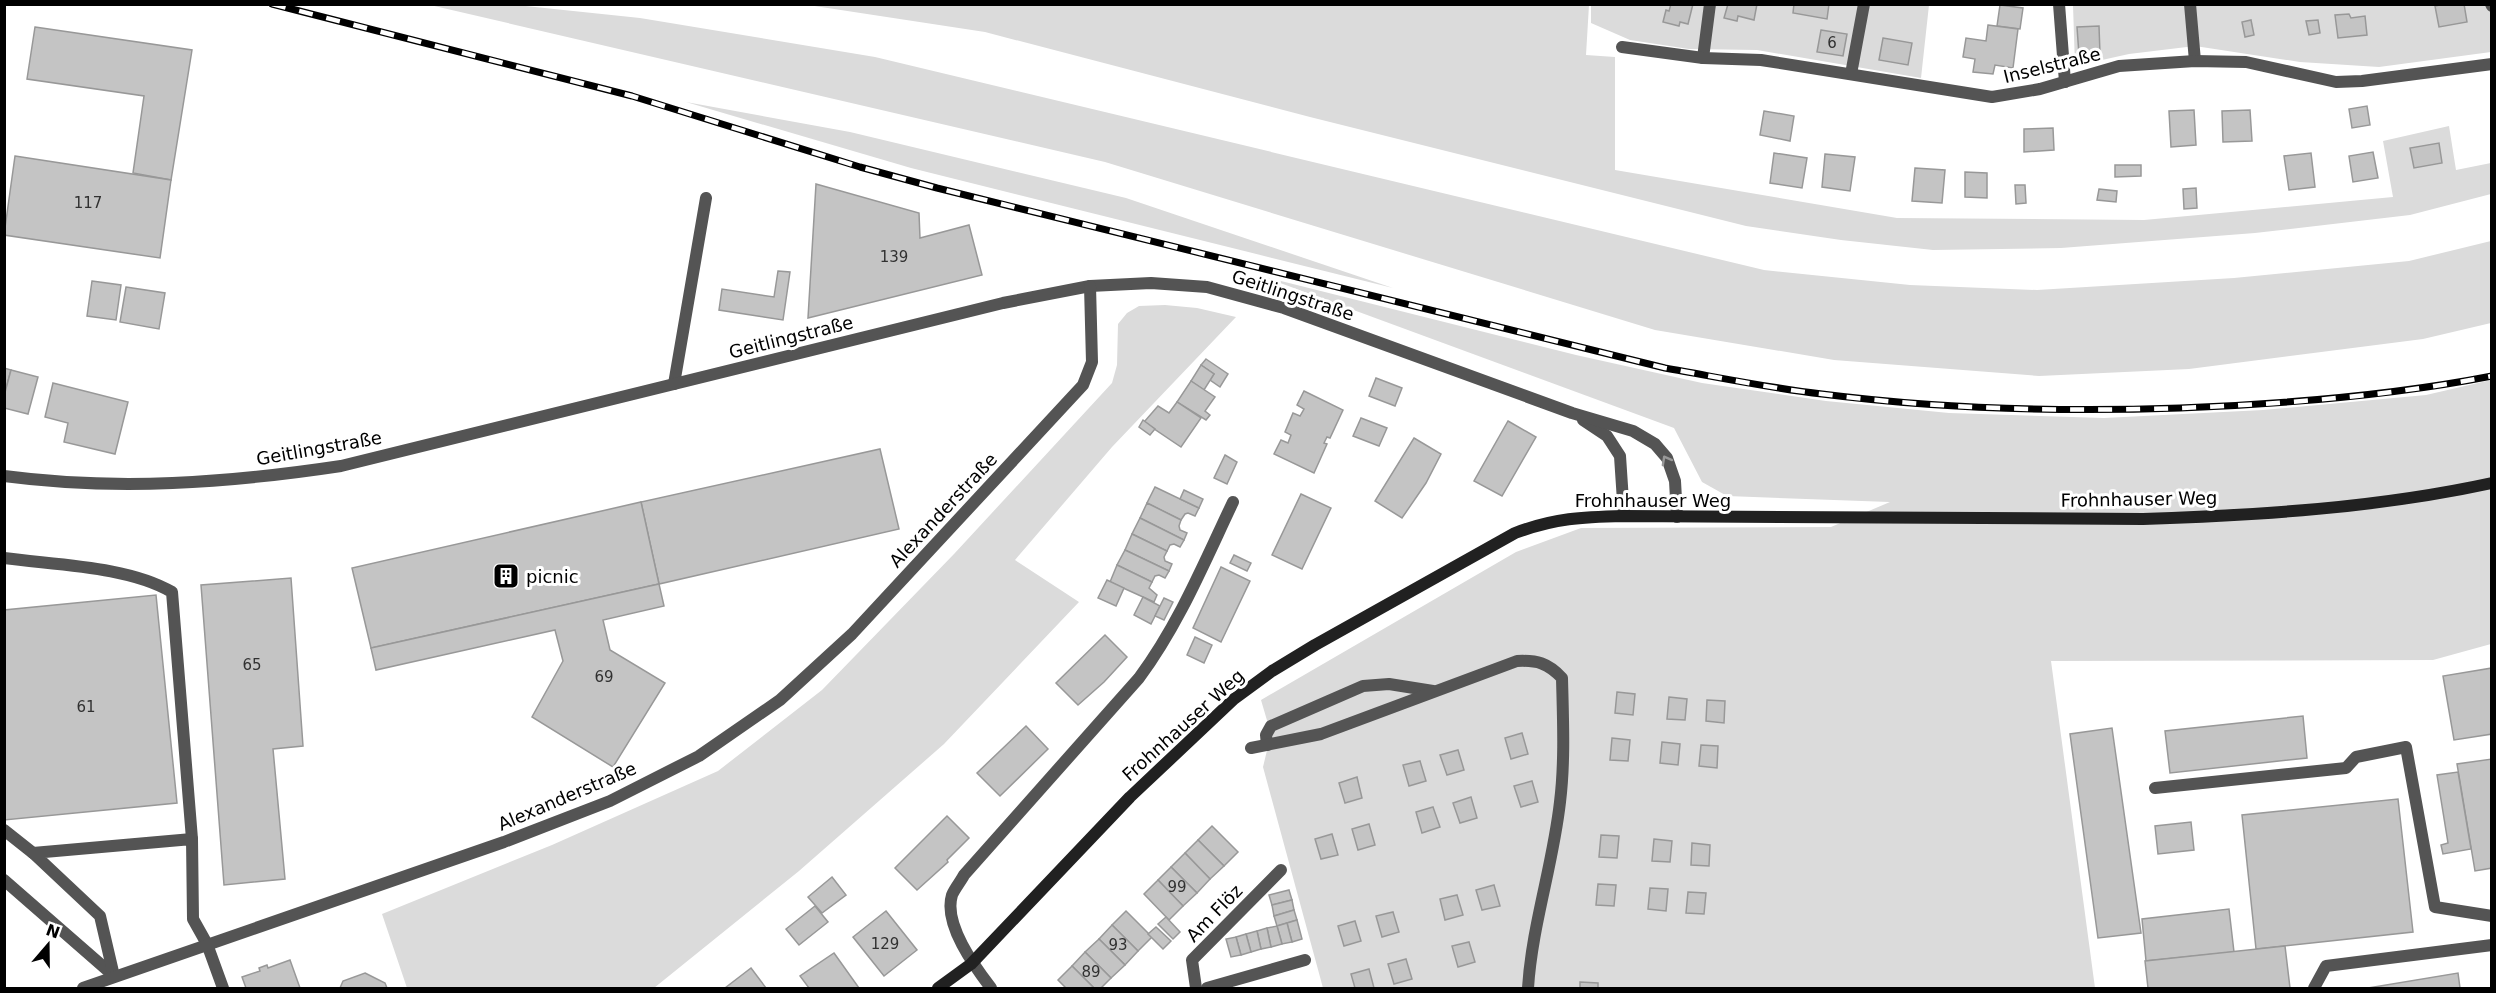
<svg xmlns="http://www.w3.org/2000/svg" width="2496" height="993" font-family="'DejaVu Sans',sans-serif">
  <style>
    .green { fill: #dbdbdb }
    .building { fill: #c4c4c4; stroke: #989898; stroke-width: 1.5 }
    .lines { fill: none; stroke-linecap: round; stroke-linejoin: round }
    .lane { stroke: #545454; stroke-width: 12 }
    .street { stroke: #545454; stroke-width: 12 }
    .secondary { stroke: #212121; stroke-width: 12 }
    .rail-casing { stroke: #000; stroke-width: 7 }
    .rail { stroke: #fff; stroke-width: 4.5; stroke-dasharray: 14; stroke-linecap: butt }
    .oneway { stroke: #989898 }
    .labels { text-anchor: middle; dominant-baseline: central; stroke-width: 6; stroke-linejoin: round; paint-order: stroke }
    .number-label { font-size: 15px; fill: #313131 }
    .street-label { font-size: 18px; fill: #000; stroke: #fff }
    .poi-label { font-size: 18px; fill: #000; stroke: #fff; text-anchor: start }
  </style>
  <rect width="100%" height="100%" fill="#fff"/>
  <!-- green -->
  <g class="green">
    <path d="M430 5H516L640 18 875 57 1764 270 1910 285 2037 290 2234 278 2409 261 2491 241V323L2423 339 2189 369 2039 376 1834 360 1655 330 1105 162Z"/>
    <path d="M808 5H1589L1586 55 1615 57V170L1897 218 2144 220 2393 197 2383 141 2449 126 2456 170 2491 163V194L2410 215 2255 233 2061 248 1933 250 1841 240 1746 226 1310 117 985 32Z"/>
    <path d="M1591 5H1929L1921 78 1757 50 1689 49 1630 40 1591 23Z"/>
    <path d="M2073 5H2491V52L2379 67 2300 62 2195 46 2129 54 2075 66Z"/>
    <path d="M686 102 850 132 1126 198 1393 288 911 168Z"/>
    <path d="M1261 276 1576 355 1702 383 1826 401 1949 413 2104 418 2263 410 2426 395 2491 380V644L2433 660 2051 661 2095 988H1323L1263 767 1271 734 1261 700 1516 552 1581 528 1831 527 1890 502 1727 496 1702 482 1674 428Z"/>
    <path d="M1165 305 1197 308 1236 317 1112 447 1015 560 1079 602 944 744 799 871 654 988H407L382 914 552 845 718 771 822 690 954 554 1112 383 1117 365 1118 324 1127 313 1139 306Z"/>
  </g>
  <!-- building -->
  <g class="building">
    <path d="M1671 4H1693L1688 24 1680 22 1679 26 1663 22 1666 10 1669 11Z"/>
    <path d="M1728 4H1757L1754 20 1738 16 1737 21 1724 18Z"/>
    <path d="M1794 4H1829L1827 19 1793 13Z"/>
    <path d="M2445 4H2464L2467 22 2439 27 2435 6Z"/>
    <path d="M2000 5 2023 8 2020 29 1997 26Z"/>
    <path d="M2349 14 2351 18 2365 16 2367 35 2338 38 2335 15Z"/>
    <path d="M2251 20 2254 35 2245 37 2242 22Z"/>
    <path d="M2318 20 2320 33 2309 35 2306 21Z"/>
    <path d="M1988 25 2018 29 2013 68 1995 65 1993 74 1973 72 1975 59 1963 57 1966 38 1986 41Z"/>
    <path d="M2099 26 2100 54 2079 55 2077 27Z"/>
    <path d="M35 27 192 50 171 180 133 173 144 96 27 79Z"/>
    <path d="M1821 30 1847 34 1843 56 1817 52Z"/>
    <path d="M1883 38 1912 43 1908 65 1879 60Z"/>
    <path d="M2367 106 2370 125 2352 128 2349 109Z"/>
    <path d="M2194 110 2196 145 2171 147 2169 111Z"/>
    <path d="M2250 110 2252 141 2223 142 2222 111Z"/>
    <path d="M1764 111 1794 116 1790 141 1760 135Z"/>
    <path d="M2053 128 2054 150 2024 152V129Z"/>
    <path d="M2439 143 2442 163 2414 168 2410 148Z"/>
    <path d="M2373 152 2378 178 2353 182 2349 156Z"/>
    <path d="M1774 153 1807 158 1802 188 1770 183Z"/>
    <path d="M2311 153 2315 187 2289 190 2284 156Z"/>
    <path d="M1825 154 1855 157 1850 191 1822 187Z"/>
    <path d="M15 156 171 180 160 258 4 235Z"/>
    <path d="M2115 165H2141V176L2115 177Z"/>
    <path d="M1915 168 1945 170 1942 203 1912 201Z"/>
    <path d="M1965 172 1987 173V198L1965 197Z"/>
    <path d="M816 184 919 213 920 238 969 225 982 275 808 318Z"/>
    <path d="M2015 185H2025L2026 203 2016 204Z"/>
    <path d="M2196 188 2197 208 2184 209 2183 189Z"/>
    <path d="M2099 189 2117 191 2116 202 2097 200Z"/>
    <path d="M778 271 790 272 783 320 719 310 722 289 774 297Z"/>
    <path d="M92 281 121 285 116 320 87 316Z"/>
    <path d="M126 287 165 293 159 329 120 322Z"/>
    <path d="M1206 359 1228 374 1220 387 1210 380 1214 374 1201 365Z"/>
    <path d="M1201 365 1214 374 1204 390 1191 381Z"/>
    <path d="M4 368 11 370 4 396Z"/>
    <path d="M11 370 38 377 28 414 4 408V396Z"/>
    <path d="M1376 378 1402 388 1395 406 1369 396Z"/>
    <path d="M1191 381 1215 397 1205 411 1210 415 1206 420 1177 402Z"/>
    <path d="M53 383 128 402 115 454 64 442 68 423 45 417Z"/>
    <path d="M1304 391 1343 410 1330 438 1327 437 1324 443 1327 444 1314 473 1274 454 1281 440 1288 443 1291 435 1285 432 1293 413 1300 416 1304 409 1297 405Z"/>
    <path d="M1177 402 1201 418 1181 447 1144 422 1158 406 1169 413Z"/>
    <path d="M1361 418 1387 428 1379 446 1353 436Z"/>
    <path d="M1143 420 1155 429 1150 435 1139 427Z"/>
    <path d="M1508 421 1536 437 1502 496 1474 481Z"/>
    <path d="M1414 438 1441 454 1426 483 1402 518 1375 501Z"/>
    <path d="M880 449 899 529 659 584 641 502Z"/>
    <path d="M1225 455 1237 462 1227 484 1214 478Z"/>
    <path d="M1155 487 1199 508 1195 516 1188 513 1185 514 1181 520 1147 503Z"/>
    <path d="M1184 490 1203 499 1199 508 1180 499Z"/>
    <path d="M1301 494 1331 508 1302 569 1272 555Z"/>
    <path d="M641 502 659 584 371 648 352 568Z"/>
    <path d="M1147 503 1181 520 1179 526 1180 530 1187 533 1184 540 1140 518Z"/>
    <path d="M1140 518 1184 540 1180 547 1174 544 1170 545 1167 551 1132 534Z"/>
    <path d="M1132 534 1167 551 1164 557 1165 561 1172 564 1169 571 1125 550Z"/>
    <path d="M1125 550 1169 571 1165 578 1159 575 1155 576 1152 582 1117 565Z"/>
    <path d="M1234 555 1251 563 1247 571 1230 563Z"/>
    <path d="M1117 565 1152 582 1149 588 1157 595 1154 602 1110 582Z"/>
    <path d="M1221 567 1250 581 1221 642 1193 628Z"/>
    <path d="M291 578 303 746 273 749 285 879 224 885 201 585Z"/>
    <path d="M1107 580 1124 588 1116 606 1098 598Z"/>
    <path d="M659 584 664 606 603 620 610 650 665 683 613 767 532 717 563 661 555 630 376 670 371 648Z"/>
    <path d="M156 595 177 803 4 820V610Z"/>
    <path d="M1143 597 1160 606 1151 624 1134 615Z"/>
    <path d="M1164 598 1173 602 1164 620 1155 616Z"/>
    <path d="M1105 635 1127 657 1104 682 1078 705 1056 683Z"/>
    <path d="M1195 637 1212 645 1204 663 1187 655Z"/>
    <path d="M2492 668V734L2454 740 2443 676Z"/>
    <path d="M1617 692 1635 694 1633 715 1615 713Z"/>
    <path d="M1669 697 1687 699 1685 720 1667 719Z"/>
    <path d="M1707 700 1725 701 1724 723 1706 721Z"/>
    <path d="M2303 716 2307 758 2170 773 2165 731Z"/>
    <path d="M1026 726 1048 749 1000 796 977 773Z"/>
    <path d="M2112 728 2141 933 2098 938 2070 734Z"/>
    <path d="M1522 733 1528 754 1511 759 1505 738Z"/>
    <path d="M1612 738 1630 740 1628 761 1610 760Z"/>
    <path d="M1662 742 1680 744 1678 765 1660 763Z"/>
    <path d="M1701 745 1718 746 1717 768 1699 766Z"/>
    <path d="M1458 750 1464 770 1447 775 1440 755Z"/>
    <path d="M2492 759V868L2475 871 2457 764Z"/>
    <path d="M1420 761 1426 781 1409 786 1403 765Z"/>
    <path d="M2458 772 2471 849 2443 854 2441 845 2448 843 2437 775Z"/>
    <path d="M1357 777 1362 798 1345 803 1339 783Z"/>
    <path d="M1532 781 1538 802 1521 807 1514 786Z"/>
    <path d="M1471 797 1477 818 1460 823 1453 803Z"/>
    <path d="M2398 799 2413 932 2256 949 2242 815Z"/>
    <path d="M1433 807 1440 827 1422 833 1416 812Z"/>
    <path d="M947 816 969 838 947 860 948 862 917 890 895 868Z"/>
    <path d="M2191 822 2194 850 2158 854 2155 826Z"/>
    <path d="M1369 824 1375 845 1358 850 1352 829Z"/>
    <path d="M1212 826 1238 852 1224 866 1198 840Z"/>
    <path d="M1332 834 1338 855 1321 859 1315 839Z"/>
    <path d="M1601 835 1619 836 1617 858 1599 857Z"/>
    <path d="M1654 839 1672 841 1670 862 1652 861Z"/>
    <path d="M1198 840 1224 866 1210 879 1185 853Z"/>
    <path d="M1692 843 1710 845 1709 866 1691 865Z"/>
    <path d="M1185 853 1210 879 1197 893 1171 867Z"/>
    <path d="M1171 867 1197 893 1183 906 1158 880Z"/>
    <path d="M832 877 846 895 822 913 808 897Z"/>
    <path d="M1158 880 1183 906 1169 920 1144 894Z"/>
    <path d="M1598 884 1616 885 1614 906 1596 905Z"/>
    <path d="M1494 885 1500 906 1482 910 1476 890Z"/>
    <path d="M1650 888 1668 889 1666 911 1648 909Z"/>
    <path d="M1289 890 1292 900 1272 905 1269 895Z"/>
    <path d="M1688 892 1706 893 1704 914 1686 913Z"/>
    <path d="M1457 895 1463 915 1445 920 1440 899Z"/>
    <path d="M1292 900 1294 910 1274 916 1272 905Z"/>
    <path d="M815 906 828 922 799 945 786 929Z"/>
    <path d="M2229 909 2234 952 2146 961 2142 919Z"/>
    <path d="M1294 910 1297 920 1277 926 1274 916Z"/>
    <path d="M886 911 917 950 884 976 853 937Z"/>
    <path d="M1126 911 1152 937 1138 951 1112 925Z"/>
    <path d="M1393 912 1399 932 1382 937 1376 916Z"/>
    <path d="M1166 917 1180 932 1173 939 1158 924Z"/>
    <path d="M1297 920 1302 939 1292 942 1287 923Z"/>
    <path d="M1355 921 1361 941 1344 946 1338 926Z"/>
    <path d="M1287 923 1292 942 1282 944 1277 926Z"/>
    <path d="M1112 925 1138 951 1125 965 1099 939Z"/>
    <path d="M1277 926 1282 944 1271 947 1267 928Z"/>
    <path d="M1156 927 1171 941 1163 949 1148 934Z"/>
    <path d="M1267 928 1271 947 1261 949 1257 931Z"/>
    <path d="M1257 931 1261 949 1251 952 1246 934Z"/>
    <path d="M1246 934 1251 952 1241 955 1236 937Z"/>
    <path d="M1236 937 1241 955 1231 957 1226 939Z"/>
    <path d="M1099 939 1125 965 1111 978 1085 952Z"/>
    <path d="M1469 942 1475 962 1458 967 1452 946Z"/>
    <path d="M2285 946 2290 988H2148L2145 961Z"/>
    <path d="M1085 952 1111 978 1101 988H1094L1072 966Z"/>
    <path d="M834 953 859 988H809L800 976Z"/>
    <path d="M1406 959 1412 979 1394 984 1388 964Z"/>
    <path d="M290 960 300 988H246L242 977 260 971 259 968 267 965 268 968Z"/>
    <path d="M1072 966 1094 988H1066L1058 980Z"/>
    <path d="M751 968 766 988H725Z"/>
    <path d="M1369 969 1374 988H1355L1351 974Z"/>
    <path d="M365 973 385 983 387 988H340L343 981Z"/>
    <path d="M2458 973 2460 988H2368Z"/>
    <path d="M1580 982 1598 983V988H1580Z"/>
  </g>
  <g class="lines">
    <!-- lane -->
    <g class="lane">
      <path d="M2190 4 2195 61"/>
      <path d="M2491 4 2492 6"/>
      <path d="M1703 58 1710 4"/>
      <path d="M1851 74 1864 4"/>
      <path d="M674 384 706 198"/>
      <path d="M4 558C55 565 128 566 172 592L192 839"/>
      <path d="M1267 745 1266 735 1271 726 1363 686 1389 684 1433 691"/>
      <path d="M1251 748 1321 734 1517 661C1537 660 1548 663 1562 678 1563 719 1565 761 1560 802 1553 865 1532 925 1528 988"/>
      <path d="M2155 788 2346 768 2356 757 2406 747 2435 907 2492 916"/>
      <path d="M4 830 33 853"/>
      <path d="M4 880 114 976"/>
      <path d="M114 976 100 916 33 853 192 839 193 919 207 944 223 988"/>
      <path d="M2314 988 2326 966 2492 945"/>
    </g>
    <!-- street -->
    <g class="street">
      <path d="M2059 4 2065 82"/>
      <path d="M1622 47 1703 58 1761 60 1992 97 2040 89 2119 66 2195 61 2246 62 2336 82 2362 81 2492 64"/>
      <path d="M1583 420 1607 436 1620 456 1624 516"/>
      <path d="M4 476C117 491 228 483 341 466L1003 303 1090 286 1151 283 1207 287 1284 308 1572 413 1633 431 1655 444 1667 458 1675 481 1677 517"/>
      <path d="M83 988 504 842 610 801 699 756 780 700 852 634 1083 385 1092 362 1090 286"/>
      <path d="M991 988C975 967 943 924 952 895 955 888 961 881 964 875L1139 678C1179 624 1204 563 1233 502"/>
      <path d="M1196 988 1192 960 1281 870"/>
      <path d="M1207 988 1305 960"/>
    </g>
    <!-- secondary -->
    <path class="secondary" d="M938 988 971 964 1130 797 1234 699 1272 671 1315 645 1515 533C1555 518 1582 517 1624 516L2143 519C2260 515 2377 508 2492 483"/>
    <!-- rail casing -->
    <g class="rail-casing">
      <path id="rail" d="M272 4 632 96 860 167 937 188 1665 368C1717 377 1769 388 1822 394 1941 409 2061 412 2180 408 2285 404 2389 396 2492 376"/>
    </g>
    <!-- rail -->
    <use href="#rail" class="rail"/>
  </g>
  <!-- one-way arrows -->
  <defs><path id="oneway-chevron" d="M-2-3.5L2.5 0L-2 3.5" fill="none" stroke-width="1.6" stroke-linecap="round" stroke-linejoin="round" transform="scale(1.5)"/></defs>
  <use class="oneway" href="#oneway-chevron" transform="translate(1666 460) rotate(-119)"/>
  <!-- icons -->
  <defs>
    <g id="building-square" transform="scale(1.35)"><rect x="-9" y="-9" width="18" height="18" rx="4" fill="#000" stroke="#fff"/><path d="M-4-6H4V6H1V3H-1V6H-4ZM-2.5-4.3h1.7v1.8h-1.7ZM.8-4.3h1.7v1.8H.8ZM-2.5-1h1.7V.8h-1.7ZM.8-1h1.7V.8H.8Z" fill="#fff"/></g>
  </defs>
  <g fill-rule="evenodd">
    <use href="#building-square" x="506" y="576"/>
  </g>
  <g class="labels">
    <!-- number labels -->
    <g class="number-label">
      <text x="1832" y="43">6</text>
      <text x="88" y="203">117</text>
      <text x="894" y="257">139</text>
      <text x="252" y="665">65</text>
      <text x="604" y="677">69</text>
      <text x="86" y="707">61</text>
      <text x="1177" y="887">99</text>
      <text x="885" y="944">129</text>
      <text x="1118" y="945">93</text>
      <text x="1091" y="972">89</text>
    </g>
    <!-- street labels -->
    <g class="street-label">
      <text transform="translate(2052 65) rotate(-14)">Inselstraße</text>
      <text transform="translate(1293 295) rotate(18)">Geitlingstraße</text>
      <text transform="translate(791 337) rotate(-14)">Geitlingstraße</text>
      <text transform="translate(319 448) rotate(-10)">Geitlingstraße</text>
      <text transform="translate(2139 499) rotate(-1)">Frohnhauser Weg</text>
      <text x="1653" y="500">Frohnhauser Weg</text>
      <text transform="translate(943 510) rotate(-47)">Alexanderstraße</text>
      <text transform="translate(1183 725) rotate(-42)">Frohnhauser Weg</text>
      <text transform="translate(567 796) rotate(-23)">Alexanderstraße</text>
      <text transform="translate(1214 913) rotate(-46)">Am Flöz</text>
    </g>
    <!-- poi labels -->
    <g class="poi-label">
      <text x="526" y="576">picnic</text>
    </g>
  </g>
  <!-- border -->
  <rect width="2496" height="993" fill="none" stroke="#000000" stroke-width="12"/>
  <!-- north arrow -->
  <g transform="translate(48 945) rotate(20)" stroke="#ffffff" stroke-width="4.5" paint-order="stroke">
  <path d="M0-4.5L10 22L0 15L-10 22Z" fill="#000000"/>
  <text y="-9" font-size="16" font-weight="bold" text-anchor="middle" fill="#000000">N</text>
  </g>
</svg>
